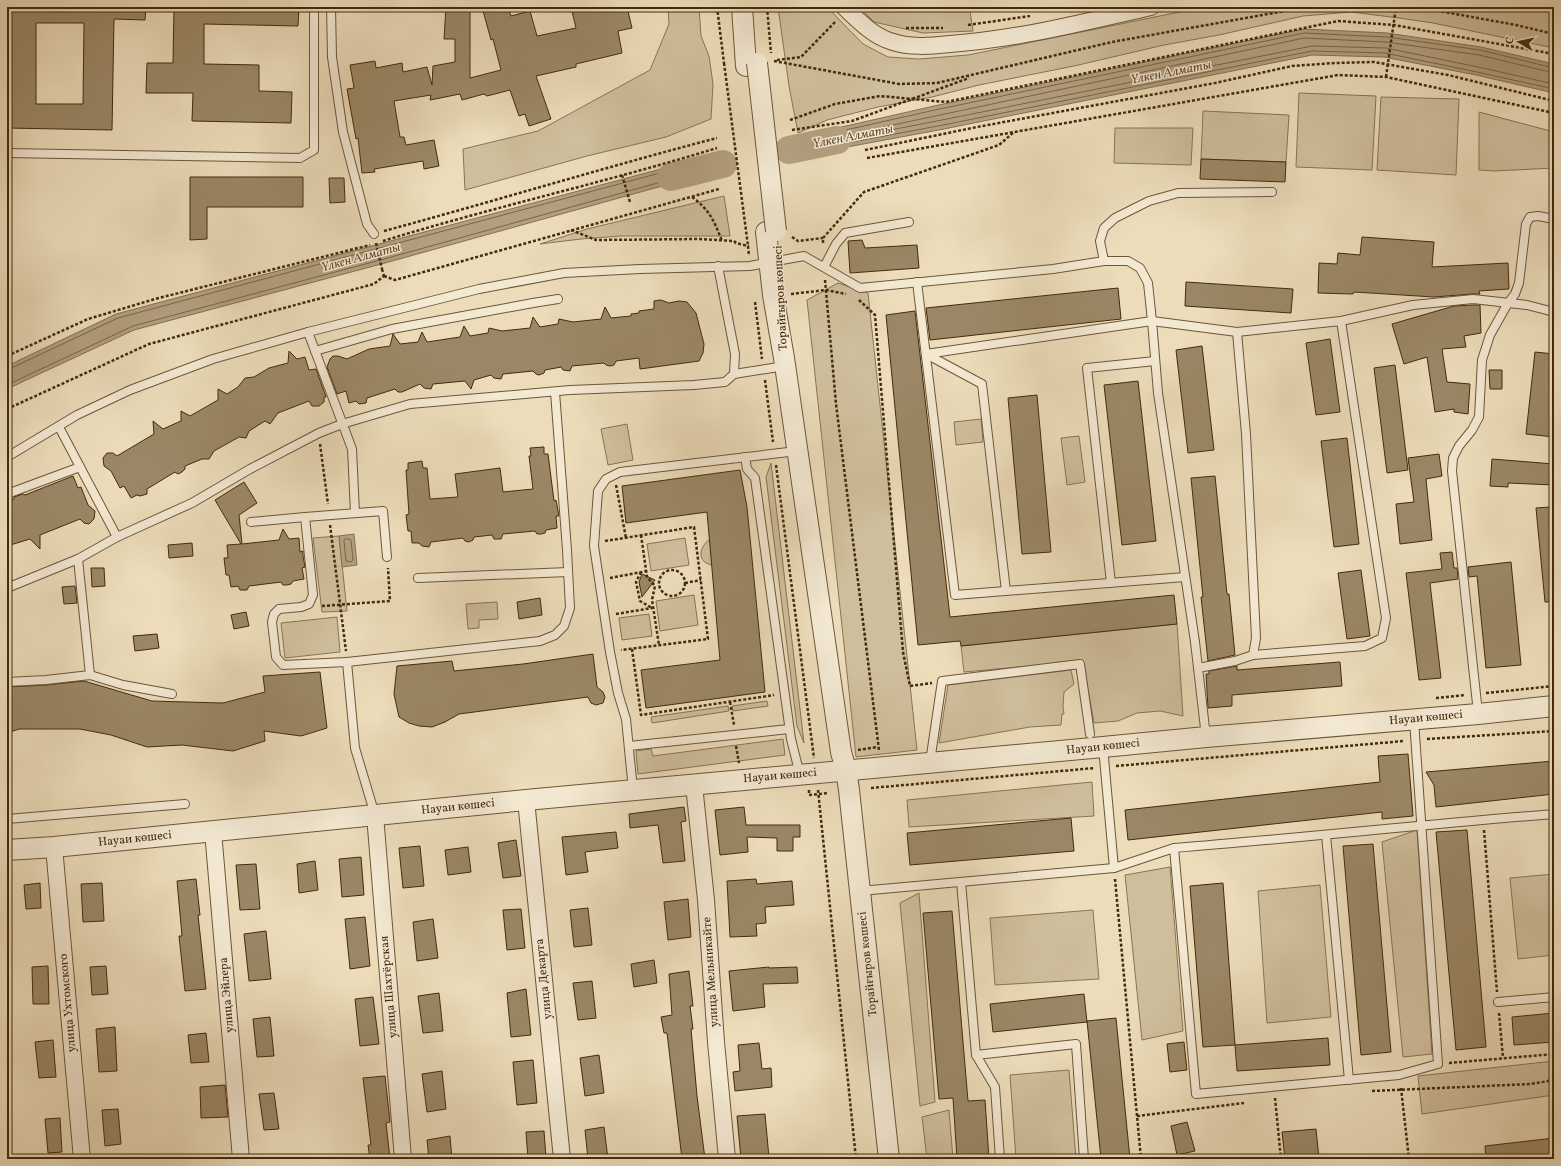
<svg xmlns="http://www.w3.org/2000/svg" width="1561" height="1166" font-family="Vollkorn,serif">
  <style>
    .green { fill: #cfbe9c; stroke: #897454 }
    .water { fill: #b39f7f; stroke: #867051 }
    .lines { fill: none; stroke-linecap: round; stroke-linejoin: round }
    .shore { stroke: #7b6446; stroke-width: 1 }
    .river { stroke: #b39f7f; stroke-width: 28 }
    .building { fill: #9b8766; stroke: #432a0c; fill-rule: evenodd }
    .service-casing { stroke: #6d5638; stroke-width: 10 }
    .minor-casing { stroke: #6d5638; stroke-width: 18 }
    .tertiary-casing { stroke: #6d5638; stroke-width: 22 }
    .path { stroke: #432a0c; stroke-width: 2.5; stroke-dasharray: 3 2; stroke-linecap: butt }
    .service { stroke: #f3e8d2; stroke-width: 8 }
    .minor { stroke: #f3e8d2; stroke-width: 16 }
    .tertiary { stroke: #f3e8d2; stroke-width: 20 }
    .tertiary-bridge-casing { stroke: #6d5638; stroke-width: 22; stroke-linecap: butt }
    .path-bridge { stroke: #432a0c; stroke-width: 2.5; stroke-dasharray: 3 2; stroke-linecap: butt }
    .tertiary-bridge { stroke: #f3e8d2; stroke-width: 20 }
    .labels { text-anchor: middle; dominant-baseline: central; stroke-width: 3; stroke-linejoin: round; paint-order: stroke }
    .street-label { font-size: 12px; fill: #432a0c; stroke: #f3e8d2 }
    .water-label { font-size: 13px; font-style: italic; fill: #654d2e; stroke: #f3e8d2 }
  </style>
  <rect width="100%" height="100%" fill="#ecdcba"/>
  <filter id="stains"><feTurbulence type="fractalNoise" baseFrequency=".005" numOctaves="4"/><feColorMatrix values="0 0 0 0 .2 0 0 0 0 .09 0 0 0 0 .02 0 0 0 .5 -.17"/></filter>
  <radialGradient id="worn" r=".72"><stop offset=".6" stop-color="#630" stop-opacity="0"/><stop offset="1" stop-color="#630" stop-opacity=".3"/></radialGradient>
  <!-- green -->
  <g class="green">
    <path d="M668 7H699L701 36 709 56 713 84 711 119 666 137 587 156 465 190 463 149 538 131 650 70 669 24Z"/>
    <path d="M778 7H827L863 44 888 57 919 59 968 55 1204 7H1529L1554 13V48L1433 23 1399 18 1351 12 1303 16 1219 35 1164 45 1074 66 979 85 932 97 878 107 827 120 798 133 789 86Z"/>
    <path d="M859 7H945L970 11 973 31 923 33 874 22Z"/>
    <path d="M1299 93 1376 96 1372 170 1296 167Z"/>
    <path d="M1381 97 1459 99 1456 175 1377 170Z"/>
    <path d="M1203 111 1289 115 1286 162 1201 159Z"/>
    <path d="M1479 112 1554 132V168L1494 171 1479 170Z"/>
    <path d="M1115 128H1193L1191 165 1114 163Z"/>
    <path d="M724 196 730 236H621L581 239 540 244 587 229Z"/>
    <path d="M838 283 868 293 917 750 856 757 807 300Z"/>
    <path d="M981 419 983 442 956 445 954 422Z"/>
    <path d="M627 424 633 460 608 465 601 429Z"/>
    <path d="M1079 436 1085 482 1067 485 1061 438Z"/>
    <path d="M771 463 804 743 797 726 766 477Z"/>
    <path d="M339 536 347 611 322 612 313 538Z"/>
    <path d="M685 538 689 565 651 571 647 544Z"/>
    <path d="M710 539 712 565C696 562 699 547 710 539Z"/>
    <path d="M694 595 698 625 660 631 656 601Z"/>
    <path d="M497 602 498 619 479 620V628L468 629 466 604Z"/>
    <path d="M649 614 652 636 622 640 619 618Z"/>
    <path d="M337 617 340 652 285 658 281 623Z"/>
    <path d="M1177 624 1183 716 1160 711 1137 713 1118 721 1094 723 1083 661 964 672 961 646Z"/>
    <path d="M1071 670 1074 684 1064 692 1063 706 1064 714H1062L1061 725 1030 727 939 743 948 685Z"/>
    <path d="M767 701 768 706 733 711 732 706Z"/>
    <path d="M728 706 729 711 652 723 651 717Z"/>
    <path d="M783 739 785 755 638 774 636 751 651 749 653 756Z"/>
    <path d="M1092 782 1094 816 909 827 907 800Z"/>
    <path d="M1417 830 1432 1054 1403 1057 1382 842Z"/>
    <path d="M1170 867 1183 1031 1142 1040 1125 875Z"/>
    <path d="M1554 874V955L1518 959 1510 878Z"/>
    <path d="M1320 885 1331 1017 1267 1023 1258 891Z"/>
    <path d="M919 893 935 1102 920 1106 900 903Z"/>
    <path d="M1093 910 1099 979 995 985 990 918Z"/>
    <path d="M1554 1061V1095L1422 1114 1418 1076Z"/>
    <path d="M1069 1070 1076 1159H1016L1010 1075Z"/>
    <path d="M949 1110 953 1159H927L922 1117Z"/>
  </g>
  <!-- water -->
  <g class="water">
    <path d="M1304 29 1387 33 1481 47 1554 64V93L1476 75 1384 57 1312 55 944 129 815 153 799 148 811 134 934 106Z"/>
    <path d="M691 161 708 167 694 177 673 183 385 263 134 330 7 389V366L116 314Z"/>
    <path d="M354 534 357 565 342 567 339 536Z"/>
  </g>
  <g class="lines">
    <!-- shore -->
    <g class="shore">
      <path d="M1554 68 1480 50 1387 37 1304 33 935 110 814 137 807 145 815 149 943 125 1312 51 1385 53 1477 72 1554 89"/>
      <path d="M1554 73 1479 55 1386 42 1304 38 874 129 872 131 875 133 942 120 1312 46 1386 48 1478 67 1554 84"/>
      <path d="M7 370 118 318 690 165 697 168 692 173 672 179 384 259 133 326 7 385"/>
      <path d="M345 539H349L351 540 353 560 351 562 346 561 344 541Z"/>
    </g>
    <!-- river -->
    <g class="river">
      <path d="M789 150 837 140"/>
      <path d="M671 177 723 164"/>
    </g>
  </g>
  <!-- building -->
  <g class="building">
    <path d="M7 7H146L145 20 114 19 112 130 7 128ZM36 23H84L83 104H36Z"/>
    <path d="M174 7H299L298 26 204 24V64L259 65V91L292 92 291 123 192 121 193 93H146L147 63H173Z"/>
    <path d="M446 7H470V78L501 70 493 39 491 40 482 7H508L511 16 530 11 537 36 576 28 571 7H584L585 12 606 7H627L632 28 618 31 622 53 576 64V67L536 76 551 119 529 126 525 114 519 116 510 90 487 96 484 94 462 100 460 94 430 100 431 95 394 101 400 137H404L406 145 434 140 439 166 424 169 423 161 374 169 375 172 362 173 358 138 356 139 347 89 354 88 350 65 375 61 376 68 402 63 403 72 427 67 432 85 433 66 455 62V39H444Z"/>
    <path d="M1201 159 1286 162 1285 182 1200 179Z"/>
    <path d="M190 177H303V207H207V239L190 240Z"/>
    <path d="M329 178H344L345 202 330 203Z"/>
    <path d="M1362 237 1434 242 1432 267 1508 263 1509 289 1479 291 1480 294H1472L1434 297 1354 292 1353 294 1318 293 1319 263 1337 264 1338 253 1360 255Z"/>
    <path d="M862 240 865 248 917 245 919 268 850 273 848 241Z"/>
    <path d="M1186 282 1293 289 1291 313 1185 306Z"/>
    <path d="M1118 288 1121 319 930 340 926 308Z"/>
    <path d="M661 300 669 303 679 301 687 302 696 313 704 344 703 353 699 361 640 369 639 358 616 361 614 365 610 366 606 365 604 363 572 366 570 371 563 370 561 367 545 370 544 373 539 375 536 374 533 371 503 374 501 379 494 378 491 375 474 380 471 389 465 381 433 384 431 389 424 388 420 384 402 392H398L395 389 367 398 366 403 359 404 356 401 349 403 346 391 337 394 327 367 330 359 333 356H338L347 359 369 349 390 346 393 334 400 344 418 342 422 332 427 342 460 337 464 326 470 336 488 333 489 328 502 331 530 328 533 317 540 327 558 324 559 319 573 322 601 319 605 307 611 318 631 316V314L639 313V311L654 309V301Z"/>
    <path d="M1473 305H1480L1481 333 1464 336 1466 347 1442 349 1447 382 1470 384 1468 414 1454 412V409L1435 412 1427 357 1404 364 1392 324 1454 306Z"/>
    <path d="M915 311 950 617 1174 595 1177 624 961 646 960 641 918 645 886 315Z"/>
    <path d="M1330 339 1340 412 1316 415 1306 343Z"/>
    <path d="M1202 346 1214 450 1188 453 1176 350Z"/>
    <path d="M289 351 297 359 305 357 309 370 316 369 326 397H324V402L319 406H312L309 401 278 413 270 424 265 421 249 431 246 438 239 437 214 451 209 459H202L185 466V469L182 472 178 474 175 472 147 489V494L140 496 137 495 131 498 124 486 120 488 111 471 104 466 103 458 107 453H113L117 456 154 434 153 421 163 429 181 421V411L190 416 218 400V389L227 394 238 387 245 378 254 377 269 368 288 363Z"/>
    <path d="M1535 352 1554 354V437L1526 434Z"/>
    <path d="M1395 365 1408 470 1387 473 1374 368Z"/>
    <path d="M1489 370H1502V389H1490Z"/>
    <path d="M1138 381 1156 541 1122 545 1104 385Z"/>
    <path d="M1037 395 1051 552 1022 554 1008 398Z"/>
    <path d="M1347 438 1359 544 1334 547 1321 441Z"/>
    <path d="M544 447V454H548L554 501 556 500 559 516H556L557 528 546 530 545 533 541 534H537L535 531 503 534 501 539H494L492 535 474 537 473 540 469 542 465 541 463 538 431 542 429 547 422 546 419 543H412L411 531H408L406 515 409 514 406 470H408V463L422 461 423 468H427L430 499 458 497 455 474 500 468 503 492 533 489 529 456H531L530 448Z"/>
    <path d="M1439 454 1442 476 1426 479 1432 540 1400 544 1396 504 1414 502 1408 458Z"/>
    <path d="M1492 459 1554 464V485L1508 483V487L1490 486Z"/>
    <path d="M740 470 747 507 765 692 646 708 641 670 720 660 707 512 626 523 622 486Z"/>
    <path d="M73 476 78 488 81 487 88 505 95 511 94 519 89 524 84 523 80 519 40 535V549L30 539 7 546V501L14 499V497L23 494 25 495Z"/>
    <path d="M1215 476 1227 594H1229L1235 655 1208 661 1201 597H1203L1191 478Z"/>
    <path d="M244 482 257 503 239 515 242 544 279 540 283 529 289 539 299 538 300 552 303 551V556L305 567 302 568 304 579 293 581 291 584 287 585H283L281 582 249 586 247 590H240L238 586 231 587 229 575H226L224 558H228L227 545 241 544 215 500Z"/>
    <path d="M1550 507 1554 558V602H1545L1536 508Z"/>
    <path d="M192 543 193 556 169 558 168 545Z"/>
    <path d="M1452 552 1454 568H1457L1458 579 1430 583 1441 678 1419 680 1406 573 1442 569 1440 553Z"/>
    <path d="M1511 562 1521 665 1486 668 1477 576 1469 577 1468 567Z"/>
    <path d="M91 568H104L105 586 92 587Z"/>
    <path d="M1361 570 1370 636 1347 639 1338 573Z"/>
    <path d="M642 574 655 580 642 597 639 582Z"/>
    <path d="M75 586 77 603 64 604 62 587Z"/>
    <path d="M540 598 542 615 519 619 517 602Z"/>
    <path d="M246 612 249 626 234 629 231 615Z"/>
    <path d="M157 634 159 648 135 651 133 636Z"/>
    <path d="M593 654 597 687 603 692 605 697 603 703 596 705 591 703 588 697 459 714 445 722 432 727 419 726 409 723 399 717 394 694 397 666 452 661 454 671 523 664Z"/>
    <path d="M1340 662 1342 686 1232 695V706L1208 708 1206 674H1209V671L1237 666V670Z"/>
    <path d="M320 672 327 728 301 736 264 731 265 741 233 751 182 745 147 747 111 735 80 729H19L7 733V687L46 685 84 681 152 701 223 703 265 692 263 676Z"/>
    <path d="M1408 754 1413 816 1382 819V812L1128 840 1125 810 1380 782 1378 756Z"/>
    <path d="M1554 761V794L1436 807 1434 785 1426 772Z"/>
    <path d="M684 807 686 821 681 822 685 861 663 863 658 825 630 828 629 814Z"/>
    <path d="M744 807 746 825H800V837H793V851H777V838L747 837 748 852 720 855 715 810Z"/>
    <path d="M1071 818 1074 851 910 865 907 833Z"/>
    <path d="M1467 830 1486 1047 1456 1050 1436 832Z"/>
    <path d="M616 832 618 848 585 852 588 872 566 875 562 837Z"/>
    <path d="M516 840 521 876 503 878 498 843Z"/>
    <path d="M1373 844 1391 1052 1361 1055 1343 846Z"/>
    <path d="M420 846 424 886 403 888 399 848Z"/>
    <path d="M468 847 471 872 448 875 445 850Z"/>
    <path d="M361 857 364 895 342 897 339 859Z"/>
    <path d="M315 861 318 890 299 893 297 864Z"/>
    <path d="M256 864 260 909 240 910 236 865Z"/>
    <path d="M196 879 200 915H198L206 989 185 991 179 936H182L177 881Z"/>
    <path d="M756 879 757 884 792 881 794 905 765 907 766 923 756 924 757 936 730 937 727 881Z"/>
    <path d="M40 883 41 908 26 909 24 885Z"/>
    <path d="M102 883 104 921 83 922 81 884Z"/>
    <path d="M1223 883 1235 1045 1203 1047 1190 886Z"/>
    <path d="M688 899 691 937 668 940 664 902Z"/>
    <path d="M588 908 592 945 574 947 570 910Z"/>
    <path d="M521 909 525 948 507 950 503 910Z"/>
    <path d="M952 911 968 1101 985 1100 989 1159H957L953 1098 939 1099 923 913Z"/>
    <path d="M365 917 370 966 350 969 345 919Z"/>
    <path d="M433 919 438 958 417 961 413 922Z"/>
    <path d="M266 931 271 979 249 981 244 934Z"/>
    <path d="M654 960 657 983 634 987 631 964Z"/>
    <path d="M48 966 49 1004H33L32 967Z"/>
    <path d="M106 966 108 994 92 995 90 967Z"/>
    <path d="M769 967V968L797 967 798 983 763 984 765 1007 733 1011 729 971Z"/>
    <path d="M689 971 693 1006H690L693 1029H691L697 1096 705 1159H682L667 1033H664L661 1017 672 1015 669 974Z"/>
    <path d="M592 981 596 1018 578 1020 573 983Z"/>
    <path d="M526 989 531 1035 511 1037 507 993Z"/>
    <path d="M439 993 443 1031 423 1033 418 996Z"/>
    <path d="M1084 994 1087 1022 993 1032 990 1004Z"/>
    <path d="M373 997 379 1044 360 1046 355 999Z"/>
    <path d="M1554 1013V1042L1514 1045 1512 1017Z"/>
    <path d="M270 1017 274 1056 257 1057 253 1019Z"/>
    <path d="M1116 1018 1130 1159H1101L1087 1021Z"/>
    <path d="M115 1027 117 1071 99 1072 96 1029Z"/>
    <path d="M206 1033 209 1062 191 1063 188 1035Z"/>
    <path d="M1328 1038 1330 1065 1237 1071 1235 1045Z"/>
    <path d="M53 1040 56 1077 39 1078 35 1042Z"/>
    <path d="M1184 1042 1187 1070 1170 1072 1167 1044Z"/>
    <path d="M759 1043 762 1069 771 1068 772 1087 735 1091 733 1072 740 1071 738 1045Z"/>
    <path d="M599 1055 604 1093 585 1096 580 1058Z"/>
    <path d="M533 1060 537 1103 517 1105 513 1062Z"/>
    <path d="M442 1071 446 1109 427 1112 422 1074Z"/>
    <path d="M385 1076 390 1122 386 1123 390 1159H370L368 1145H371L363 1078Z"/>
    <path d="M225 1085 228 1117 201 1118 200 1087Z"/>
    <path d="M274 1093 279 1129 264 1130 259 1094Z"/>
    <path d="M118 1109 121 1144 105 1146 102 1110Z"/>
    <path d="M765 1114 769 1158 741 1159 737 1116Z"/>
    <path d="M60 1118 62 1152 48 1153 45 1119Z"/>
    <path d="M1187 1122 1195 1151 1177 1155 1171 1126Z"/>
    <path d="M604 1127 608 1159H588L585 1130Z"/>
    <path d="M1316 1129 1319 1159H1285L1282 1132Z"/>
    <path d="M544 1131 546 1159H528L526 1132Z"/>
    <path d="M450 1136 452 1159H429L427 1140Z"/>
    <path d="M1554 1138V1159H1486L1485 1146Z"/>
  </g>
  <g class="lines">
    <!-- service casing -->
    <g class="service-casing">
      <g id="service">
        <path d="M331 7 332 57 343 132 367 224 374 234"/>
        <path d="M7 153 300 158 314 150V7"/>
        <path d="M1104 261 1100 241 1104 228 1115 218 1149 201 1178 193 1272 192"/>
        <path d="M718 266 735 354 734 374"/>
        <path d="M824 267 836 244 845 233 909 222"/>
        <path d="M917 282 955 595 1185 577"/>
        <path d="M308 332 352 449 355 513"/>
        <path d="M315 351 392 329 533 303 558 299"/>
        <path d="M926 354 1152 321 1237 332 1341 321 1413 305 1473 299 1527 305 1554 312"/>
        <path d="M926 354 982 384 1006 591"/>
        <path d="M59 427 117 537"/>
        <path d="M7 457 77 415 130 390 213 359 308 332 479 289 564 273 640 269 750 266 804 256 860 288 1053 269 1104 261H1128L1140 268 1148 283 1152 321 1158 393 1195 642 1206 737"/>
        <path d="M745 457 747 469 755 478 791 739 800 775"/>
        <path d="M7 494 80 467"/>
        <path d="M251 522 305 517"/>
        <path d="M387 557 383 511 305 517 313 595 309 604 301 607 279 609 274 614 272 622 276 657 283 665 347 662 540 641 555 635 564 626 570 608 567 550 555 392"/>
        <path d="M78 559 90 675"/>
        <path d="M418 578 568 572"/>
        <path d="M1111 583 1087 368 1155 361"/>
        <path d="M7 588 78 559 117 537 192 503 250 469 319 433 342 424 410 404 570 390 694 385 725 382 734 374 785 366"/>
        <path d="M1253 655 1365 646 1382 638 1386 618 1341 321"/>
        <path d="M347 662 355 748 375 815"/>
        <path d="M1198 668 1235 661 1253 655 1256 638 1246 434 1237 332"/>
        <path d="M7 682 46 680 90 675 123 685 172 694"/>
        <path d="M1478 713 1452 471 1453 458 1459 446 1472 430 1479 417 1482 360 1490 335 1508 303 1515 294 1519 283 1526 224 1530 217 1538 216 1554 219"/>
        <path d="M629 746 789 729"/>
        <path d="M1103 747 1114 868"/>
        <path d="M930 762 942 681 1080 664 1090 734"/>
        <path d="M633 790 626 719 618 693 610 652 594 546 598 491 606 479 620 472 797 451"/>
        <path d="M7 819 185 804"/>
        <path d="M1326 835 1349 1080"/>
        <path d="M1174 848C1301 838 1427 824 1554 814"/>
        <path d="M961 882 976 1055 995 1087 1000 1159"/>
        <path d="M860 891 1114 868 1174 848 1196 1094 1399 1075 1438 1064 1414 720"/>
        <path d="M1498 1002 1554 997"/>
        <path d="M976 1055 1076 1044 1084 1159"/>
      </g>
    </g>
    <!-- minor casing -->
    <g class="minor-casing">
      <g id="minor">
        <path d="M844 7C858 20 872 35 890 41 909 48 931 46 950 44 1018 39 1085 22 1151 7"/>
        <path d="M694 785 706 900 716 1042 727 1159"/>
        <path d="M526 800 562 1159"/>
        <path d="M375 815 403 1159"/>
        <path d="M213 831 241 1159"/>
        <path d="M54 847 82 1159"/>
      </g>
    </g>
    <!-- tertiary casing -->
    <g class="tertiary-casing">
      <g id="tertiary">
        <path d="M742 7 746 66"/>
        <path d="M766 232 773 295 784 358 841 752 846 770 849 790 889 1159"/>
        <path d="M7 850 54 847 526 800 1103 747 1206 737 1478 714 1554 706"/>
      </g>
    </g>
    <!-- path -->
    <g class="path">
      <path d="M717 7 724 63"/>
      <path d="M767 7 771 53"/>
      <path d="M1417 7 1516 25 1554 34"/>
      <path d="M968 25 1030 16"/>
      <path d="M906 28H943"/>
      <path d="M777 60 801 57 836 21"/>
      <path d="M774 61 899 84 937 83 1112 42 1307 7"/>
      <path d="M1386 77 1396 7"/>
      <path d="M790 120 835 104 880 96 946 102 1338 21 1394 25 1554 54"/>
      <path d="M792 130 852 121 969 78"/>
      <path d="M865 150 977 127 1215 83 1292 66 1335 63 1374 62 1448 75 1554 101"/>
      <path d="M867 158 1338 75 1386 77 1554 113"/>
      <path d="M622 175 630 202"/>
      <path d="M692 197C710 210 714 221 722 241"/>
      <path d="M571 230 596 240 699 239 734 241 736 243 748 246 749 256"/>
      <path d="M384 231C495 201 606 167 717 138"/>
      <path d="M792 237 798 241 823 238"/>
      <path d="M383 241C493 207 607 182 717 148"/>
      <path d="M823 243V238L864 192 999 145 1014 132"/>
      <path d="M382 269 384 276"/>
      <path d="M384 276 395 280 719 189"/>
      <path d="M825 280 836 404 879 750"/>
      <path d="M791 294 826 290 846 294"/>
      <path d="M859 300 875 315 903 652 910 686 932 683"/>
      <path d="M755 302 762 359"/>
      <path d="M7 356 88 319 155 299 370 245"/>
      <path d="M765 380 773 442"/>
      <path d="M7 409 149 344 374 284 384 276"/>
      <path d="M320 444 328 504"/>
      <path d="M776 465 814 758"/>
      <path d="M616 485 626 538"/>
      <path d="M330 525 346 651"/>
      <path d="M641 535 647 577 655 586 652 600 659 645"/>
      <path d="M605 541 694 527 708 639 621 650"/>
      <circle cx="672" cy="583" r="13"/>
      <path d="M641 572 636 582 640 601 652 608"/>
      <path d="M610 578 647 571"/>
      <path d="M685 583 701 580"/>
      <path d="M322 606 390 601 388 568"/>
      <path d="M616 614 652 608"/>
      <path d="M632 649 641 715 774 695"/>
      <path d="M1486 693 1554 686"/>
      <path d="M1436 698 1465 695"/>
      <path d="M730 702 734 725"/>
      <path d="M1427 739 1554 731"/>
      <path d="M736 746 739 763"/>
      <path d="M858 750 878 747"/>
      <path d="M1116 766 1404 741"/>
      <path d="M871 788 1095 768"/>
      <path d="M809 790V795L828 793"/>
      <path d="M818 790 856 1159"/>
      <path d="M1484 830 1497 992"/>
      <path d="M1115 879 1141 1159"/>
      <path d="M1499 1013 1503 1058"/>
      <path d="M1449 1063 1554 1054"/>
      <path d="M1401 1088 1409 1159"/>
      <path d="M1372 1091 1531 1084 1554 1080"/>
      <path d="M1275 1098 1281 1159"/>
      <path d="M1137 1116 1244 1103"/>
    </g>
    <!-- service -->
    <use href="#service" class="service"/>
    <!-- minor -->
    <use href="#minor" class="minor"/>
    <!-- tertiary -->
    <use href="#tertiary" class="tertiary"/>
    <!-- tertiary-bridge casing -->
    <g class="tertiary-bridge-casing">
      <path id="tertiary-bridge" d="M757 63 776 231"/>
    </g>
    <!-- path-bridge -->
    <g class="path-bridge">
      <path d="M724 63 748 246"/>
      <path d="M376 243 382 269"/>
    </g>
    <!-- tertiary-bridge -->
    <use href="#tertiary-bridge" class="tertiary-bridge"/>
  </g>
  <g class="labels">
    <!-- street labels -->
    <g class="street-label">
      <text transform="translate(781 298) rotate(-93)">Торайғыров көшесі</text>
      <text transform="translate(1426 718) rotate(-5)">Науаи көшесі</text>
      <text transform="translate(1103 747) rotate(-6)">Науаи көшесі</text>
      <text transform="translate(780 776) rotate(-5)">Науаи көшесі</text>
      <text transform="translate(458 807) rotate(-6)">Науаи көшесі</text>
      <text transform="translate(135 839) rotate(-6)">Науаи көшесі</text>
      <text transform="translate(868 964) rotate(-96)">Торайғыров көшесі</text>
      <text transform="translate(711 972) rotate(-94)">улица Мельникайте</text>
      <text transform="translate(544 979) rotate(-96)">улица Декарта</text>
      <text transform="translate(389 987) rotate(-95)">улица Шахтёрская</text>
      <text transform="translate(227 995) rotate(-95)">улица Эйлера</text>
      <text transform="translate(68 1003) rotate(-95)">улица Ухтомского</text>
    </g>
    <!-- water labels -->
    <g class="water-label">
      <text transform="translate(1171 73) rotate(-11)">Үлкен Алматы</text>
      <text transform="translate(853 137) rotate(-11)">Үлкен Алматы</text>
      <text transform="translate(361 258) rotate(-15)">Үлкен Алматы</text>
    </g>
  </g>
  <!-- margin -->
  <rect width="1561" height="1166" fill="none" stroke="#ecdcba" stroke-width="24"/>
  <rect x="8" y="8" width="1545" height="1150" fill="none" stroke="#432a0c" stroke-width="2"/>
  <rect x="12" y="12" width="1537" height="1142" fill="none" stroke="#432a0c"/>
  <!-- north arrow -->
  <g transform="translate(1519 42) rotate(279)" stroke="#f3e8d2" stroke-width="3" paint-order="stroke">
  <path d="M0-3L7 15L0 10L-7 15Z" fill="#432a0c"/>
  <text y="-6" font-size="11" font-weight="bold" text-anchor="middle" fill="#432a0c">С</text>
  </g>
  <rect width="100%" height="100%" filter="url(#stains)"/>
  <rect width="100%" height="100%" fill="url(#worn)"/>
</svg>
